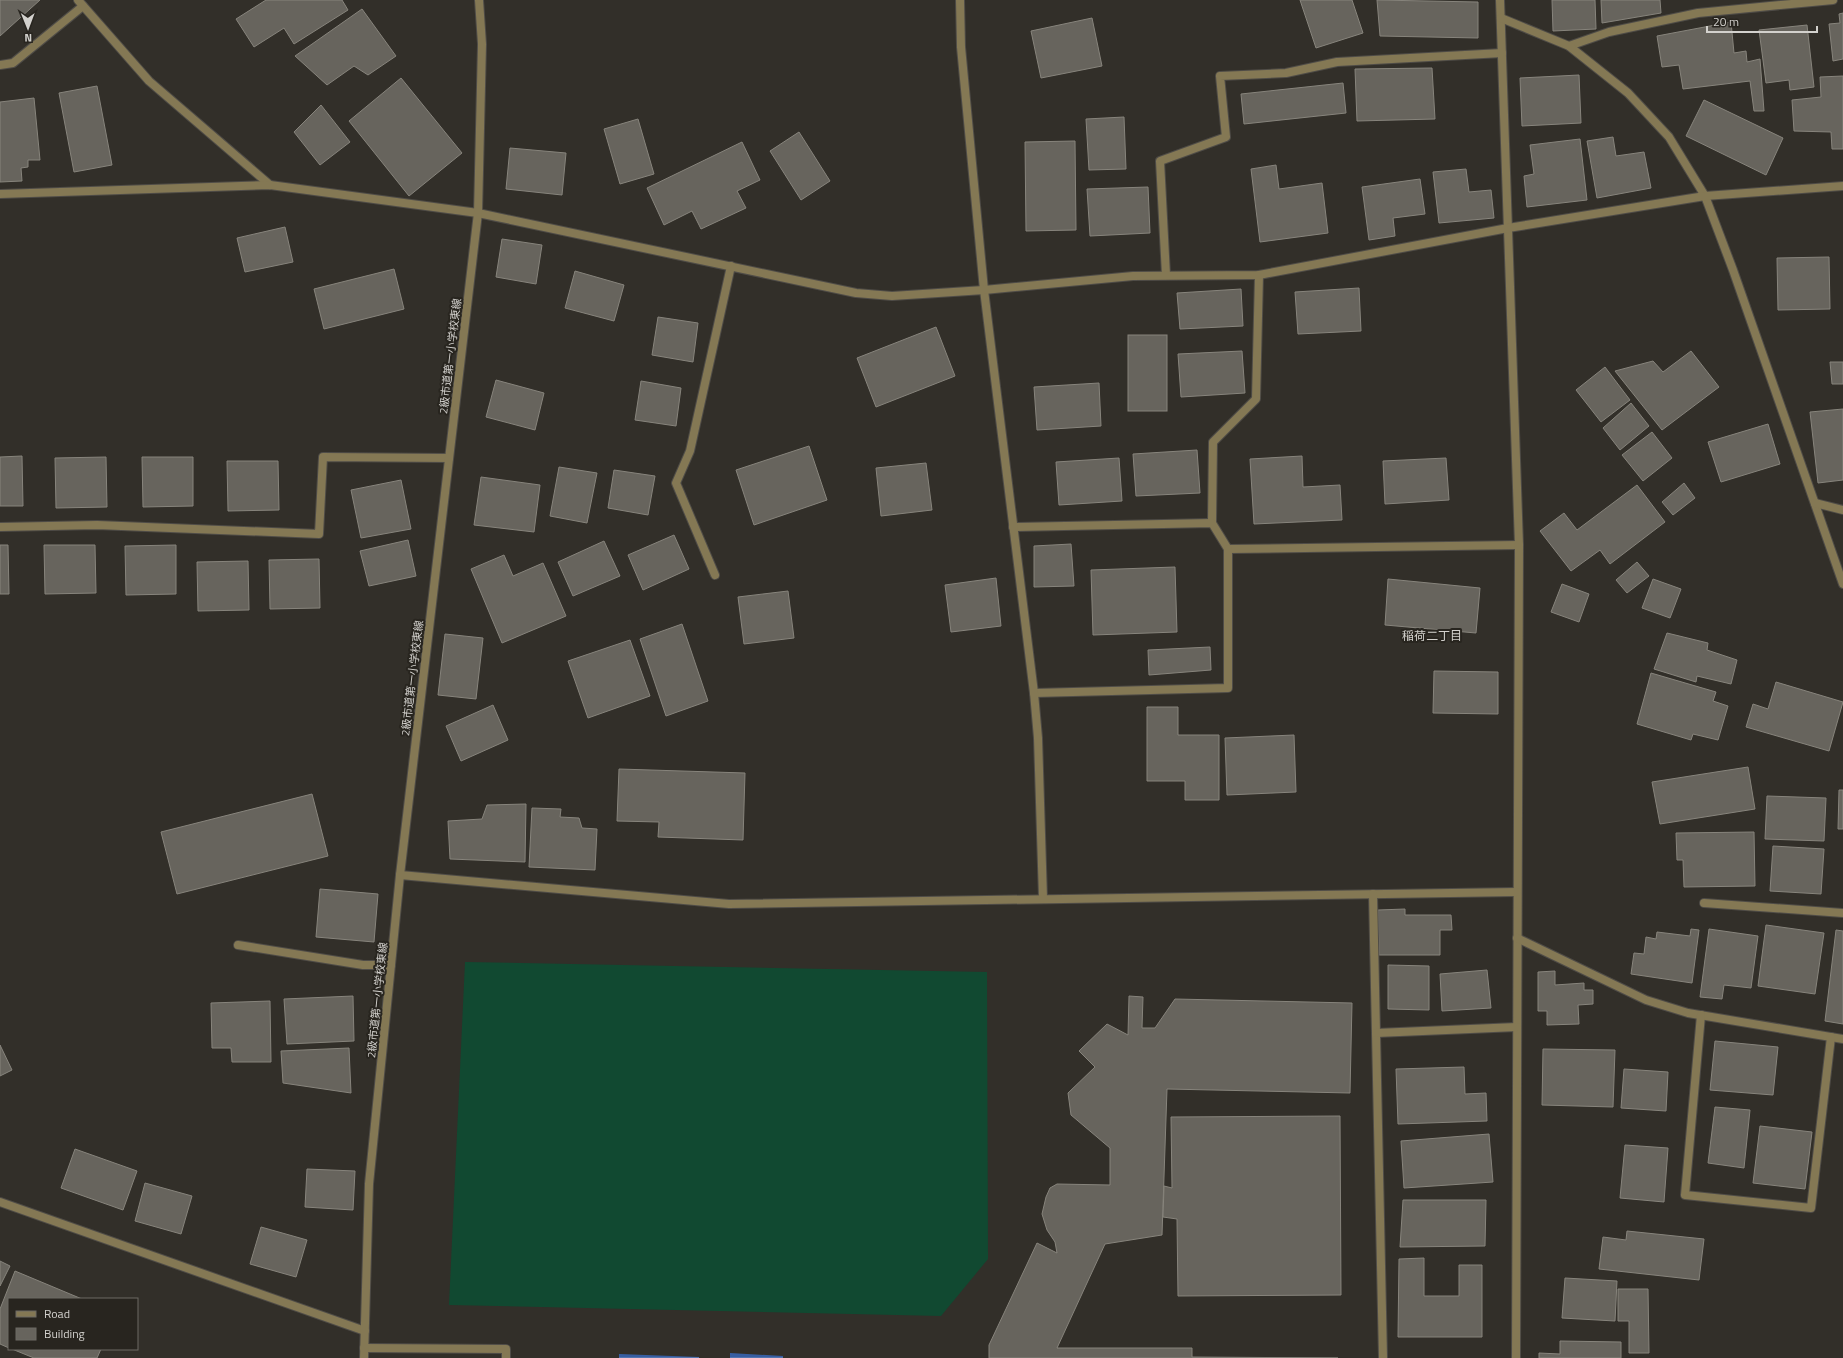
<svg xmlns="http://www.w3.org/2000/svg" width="1843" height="1358" font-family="'Titillium Web','Noto Sans JP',sans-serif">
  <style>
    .grass { fill: #114931 }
    .water { fill: url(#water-rules) }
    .building { fill: #67645d; stroke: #87847c }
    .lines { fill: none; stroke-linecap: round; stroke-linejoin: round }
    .service-casing { stroke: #4f4c47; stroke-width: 10 }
    .minor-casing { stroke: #4f4c47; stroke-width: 10 }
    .service { stroke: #847854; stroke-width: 8 }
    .minor { stroke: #847854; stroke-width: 8 }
    .labels { text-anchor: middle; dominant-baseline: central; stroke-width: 4; stroke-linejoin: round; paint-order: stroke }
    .street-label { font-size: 11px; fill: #d3d1cd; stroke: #28251f }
    .neighbourhood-label { font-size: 12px; fill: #d3d1cd; stroke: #28251f }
  </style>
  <defs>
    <pattern id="water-rules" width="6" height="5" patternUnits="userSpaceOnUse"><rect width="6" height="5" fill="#375ea2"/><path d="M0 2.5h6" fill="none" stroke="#5374ae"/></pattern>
  </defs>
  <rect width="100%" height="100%" fill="#322f29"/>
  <!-- grass -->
  <path class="grass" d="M465 962 987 972 988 1259 941 1316 449 1305Z"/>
  <!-- water -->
  <g class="water">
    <path d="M730 1353 783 1356V1358H730Z"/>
    <path d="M619 1354 699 1357V1358H619Z"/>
  </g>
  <!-- building -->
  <g class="building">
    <path d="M0 0H40L0 36Z"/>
    <path d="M266 0H342L348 10 294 44 284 28 254 47 236 19Z"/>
    <path d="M1300 0H1352L1363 33 1316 48Z"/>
    <path d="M1377 0 1478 2V38L1380 36Z"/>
    <path d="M1552 0H1595L1596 29 1553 31Z"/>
    <path d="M1601 0H1660L1661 13 1602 23Z"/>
    <path d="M362 9 396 56 368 75 354 66 327 85 295 56Z"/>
    <path d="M1843 13V59L1833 61 1829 24 1840 23 1839 14Z"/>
    <path d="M1092 18 1102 66 1041 78 1031 31Z"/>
    <path d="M1731 22 1734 53 1746 51 1747 62 1760 59 1764 111H1754L1750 81 1683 89 1679 65 1662 67 1657 36Z"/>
    <path d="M1807 25 1814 87 1790 90 1789 80 1766 83 1759 30Z"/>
    <path d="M1432 68 1435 119 1357 121 1355 69Z"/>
    <path d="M1579 75 1581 123 1522 126 1520 78Z"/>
    <path d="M1843 76V149H1832L1831 132 1794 131 1792 100 1821 97 1820 77Z"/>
    <path d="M401 78 462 153 409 196 349 121Z"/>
    <path d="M1343 83 1346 113 1244 124 1241 94Z"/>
    <path d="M97 86 112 165 74 172 59 93Z"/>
    <path d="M34 98 40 160H28V167L21 168 22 181 0 182V102Z"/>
    <path d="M1704 100 1783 138 1766 175 1686 136Z"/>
    <path d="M321 105 350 142 320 165 294 132Z"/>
    <path d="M1124 117 1126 169 1089 170 1086 119Z"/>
    <path d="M638 119 654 174 620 184 604 129Z"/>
    <path d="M799 132 830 181 801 200 770 151Z"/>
    <path d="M1613 137 1616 156 1644 152 1651 188 1597 198 1587 141Z"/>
    <path d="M1580 139 1587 200 1527 207 1524 176 1534 174 1530 145Z"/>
    <path d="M1075 141 1076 230 1026 231 1025 142Z"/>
    <path d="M742 142 760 180 737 191 746 208 701 229 692 211 664 225 647 188Z"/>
    <path d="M510 148 566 153 562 195 506 189Z"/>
    <path d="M1276 165 1279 189 1322 183 1328 233 1260 242 1251 169Z"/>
    <path d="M1466 169 1469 192 1491 190 1494 218 1439 223 1433 172Z"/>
    <path d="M1420 179 1425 214 1393 218 1395 236 1369 240 1362 187Z"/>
    <path d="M1148 187 1150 233 1090 236 1087 189Z"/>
    <path d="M285 227 293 262 245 272 237 238Z"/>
    <path d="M502 239 542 245 536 284 496 277Z"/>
    <path d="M1829 257 1830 309 1778 310 1777 258Z"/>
    <path d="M394 269 404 309 324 329 314 289Z"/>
    <path d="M575 271 624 285 614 321 565 308Z"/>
    <path d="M1359 288 1361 331 1298 334 1295 292Z"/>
    <path d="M1241 289 1243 326 1180 329 1177 293Z"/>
    <path d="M658 317 698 323 693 362 652 355Z"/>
    <path d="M936 327 955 376 876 407 857 358Z"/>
    <rect x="1128" y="335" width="39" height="76"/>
    <path d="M1242 351 1245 393 1181 397 1178 354Z"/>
    <path d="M1691 351 1719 387 1662 430 1615 371 1653 361 1663 372Z"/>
    <path d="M1830 362H1843V384H1832Z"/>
    <path d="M1605 367 1630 400 1601 422 1576 390Z"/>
    <path d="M496 380 544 393 535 430 486 417Z"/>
    <path d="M641 381 681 388 676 426 635 420Z"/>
    <path d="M1099 383 1101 426 1037 430 1034 387Z"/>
    <path d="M1631 403 1649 426 1620 450 1603 428Z"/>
    <path d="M1843 409V480L1818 483 1810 412Z"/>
    <path d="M1768 424 1780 464 1721 482 1708 442Z"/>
    <path d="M1652 432 1672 458 1643 481 1622 455Z"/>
    <path d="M809 446 827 500 754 525 736 470Z"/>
    <path d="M1197 450 1200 493 1136 496 1133 454Z"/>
    <path d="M22 456 23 506H0V457Z"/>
    <path d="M1302 456 1303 487 1340 485 1342 520 1254 524 1250 459Z"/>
    <path d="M106 457 107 507 56 508 55 458Z"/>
    <path d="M142 457H193V506L143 507Z"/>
    <path d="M1119 458 1122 501 1059 505 1056 462Z"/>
    <path d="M1446 458 1449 500 1385 504 1383 461Z"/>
    <path d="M227 461H278L279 510 228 511Z"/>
    <path d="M926 463 932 510 881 516 876 468Z"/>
    <path d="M559 467 597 473 587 523 550 516Z"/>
    <path d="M614 470 655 476 648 515 608 508Z"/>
    <path d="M481 477 540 485 534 532 474 525Z"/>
    <path d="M401 480 411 529 361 538 351 490Z"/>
    <path d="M1684 483 1695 498 1673 515 1662 502Z"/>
    <path d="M1637 485 1665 522 1610 564 1600 550 1571 571 1540 531 1564 513 1577 530Z"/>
    <path d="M674 535 689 569 643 590 628 555Z"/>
    <path d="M408 540 416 576 369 586 360 551Z"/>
    <path d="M604 541 620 576 573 596 558 562Z"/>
    <path d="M1071 544 1074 586 1034 587V546Z"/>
    <path d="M0 545H8L9 594H0Z"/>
    <path d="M44 545H95L96 593 45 594Z"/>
    <path d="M176 545V594L126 595 125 546Z"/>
    <path d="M504 555 513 576 543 563 566 616 502 643 471 569Z"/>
    <path d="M319 559 320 608 270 609 269 560Z"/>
    <path d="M248 561 249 610 198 611 197 562Z"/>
    <path d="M1637 562 1649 576 1627 593 1616 580Z"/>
    <path d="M1175 567 1177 632 1093 635 1091 570Z"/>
    <path d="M996 578 1001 626 951 632 945 585Z"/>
    <path d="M1388 579 1480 588 1476 633 1385 625Z"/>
    <path d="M1653 579 1681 589 1670 618 1642 608Z"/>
    <path d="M1562 584 1589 594 1579 622 1551 612Z"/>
    <path d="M788 591 794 638 744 644 738 597Z"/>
    <path d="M682 624 708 701 666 716 640 639Z"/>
    <path d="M1667 633 1708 643 1707 650 1737 660 1731 684 1697 676 1696 682 1654 669Z"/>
    <path d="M445 634 483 638 476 699 438 695Z"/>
    <path d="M630 640 650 696 588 718 568 661Z"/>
    <path d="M1210 647 1211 670 1149 675 1148 650Z"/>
    <path d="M1434 671 1498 672V714L1433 713Z"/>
    <path d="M1651 673 1716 692 1713 701 1728 706 1718 740 1693 734 1691 740 1637 724Z"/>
    <path d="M1776 682 1843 702 1829 751 1746 727 1753 704 1768 709Z"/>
    <path d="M493 705 508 740 461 761 446 726Z"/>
    <path d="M1147 707H1178V735H1219V800H1185V781H1147Z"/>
    <path d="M1294 735 1296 792 1227 795 1225 738Z"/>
    <path d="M1748 767 1755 809 1660 824 1652 782Z"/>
    <path d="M619 769 745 773 743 840 658 837 659 822 617 821Z"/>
    <path d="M1839 790H1843V829H1838Z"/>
    <path d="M312 794 328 856 177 894 161 832Z"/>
    <path d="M1767 796 1826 798 1824 841 1765 839Z"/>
    <path d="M526 804 525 862 450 859 448 821 482 819 487 805Z"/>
    <path d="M532 808 561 809 560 817 579 818 582 828 597 829 595 870 529 867Z"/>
    <path d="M1754 832 1755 886 1684 887 1683 860H1677L1676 833Z"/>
    <path d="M1773 846 1824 849 1821 894 1770 891Z"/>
    <path d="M320 889 378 894 374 942 316 937Z"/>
    <path d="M1405 909V915H1451L1452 930H1440V955H1379L1378 910Z"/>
    <path d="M1766 925 1824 933 1815 994 1758 986Z"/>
    <path d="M1691 929 1699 930 1692 983 1631 974 1634 953 1644 954 1646 937 1656 939 1657 932 1690 936Z"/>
    <path d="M1709 929 1758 936 1751 988 1724 985 1722 999 1700 997Z"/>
    <path d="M1836 930 1843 931V1024L1825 1021Z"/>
    <path d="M1388 965 1429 966V1010L1388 1009Z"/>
    <path d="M1487 970 1491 1008 1442 1011 1440 974Z"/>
    <path d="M1555 971V985L1584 983V990H1593V1004L1578 1005 1579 1024 1547 1025V1011H1538V972Z"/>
    <path d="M353 996 354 1041 287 1044 284 999Z"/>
    <path d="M1129 996 1143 997 1142 1028H1155L1175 999 1352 1003 1350 1093 1167 1089 1162 1235 1105 1244 1057 1348H1192V1357L1338 1358H989V1345L1037 1243 1057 1253 1055 1242 1047 1230 1042 1214 1046 1197 1050 1188 1057 1184 1110 1185V1148L1071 1115 1068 1093 1095 1067 1079 1051 1107 1024 1128 1035Z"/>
    <path d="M270 1001 271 1062H232L231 1048H212L211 1003Z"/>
    <path d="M1715 1041 1778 1047 1773 1095 1710 1090Z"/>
    <path d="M0 1045 12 1070 0 1076Z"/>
    <path d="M349 1048 351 1093 283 1083 281 1051Z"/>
    <path d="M1543 1049 1615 1050 1613 1107 1542 1105Z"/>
    <path d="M1464 1067 1465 1094 1486 1093 1487 1121 1398 1124 1396 1069Z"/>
    <path d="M1624 1069 1668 1072 1666 1111 1621 1108Z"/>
    <path d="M1715 1107 1750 1110 1744 1168 1708 1163Z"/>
    <path d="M1340 1116 1341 1295 1178 1296 1177 1219 1163 1217 1164 1186 1172 1188 1171 1117Z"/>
    <path d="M1760 1126 1812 1132 1805 1189 1753 1183Z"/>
    <path d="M1489 1134 1493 1182 1404 1188 1401 1141Z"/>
    <path d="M1625 1145 1668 1148 1664 1202 1620 1198Z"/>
    <path d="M75 1149 137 1171 123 1210 61 1188Z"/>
    <path d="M307 1169 355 1171 353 1210 305 1207Z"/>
    <path d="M145 1183 192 1196 181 1234 135 1221Z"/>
    <path d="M1403 1200H1486L1485 1246 1400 1247Z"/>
    <path d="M261 1227 307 1240 296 1277 250 1264Z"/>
    <path d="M1627 1231 1704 1239 1699 1280 1599 1269 1603 1237 1626 1240Z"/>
    <path d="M1424 1258V1296H1459V1265H1482V1337H1398L1399 1259Z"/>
    <path d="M0 1261 10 1266 0 1286Z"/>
    <path d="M15 1271 82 1299H9V1348L0 1344V1309Z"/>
    <path d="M1565 1278 1617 1281 1615 1321 1562 1318Z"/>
    <path d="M1618 1289H1648L1649 1353H1629V1321H1618Z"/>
    <path d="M1560 1341 1621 1342V1358H1539V1353L1560 1354Z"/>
    <path d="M12 1349H101L97 1358H34Z"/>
  </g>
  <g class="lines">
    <!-- service casing -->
    <g class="service-casing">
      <g id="service">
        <path d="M1569 46 1609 32 1698 13 1833 0"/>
        <path d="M0 65 13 63 83 6"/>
        <path d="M1166 275 1160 161 1226 137 1220 76 1286 73 1337 62 1502 53"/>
        <path d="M1212 523 1213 442 1256 399 1259 275"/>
        <path d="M1013 527 1212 523 1228 549 1519 545"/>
        <path d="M715 575 676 483 690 451 731 266"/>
        <path d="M1034 693 1228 688V549"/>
      </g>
    </g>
    <!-- minor casing -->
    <g class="minor-casing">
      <g id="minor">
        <path d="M78 0 149 81 270 185"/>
        <path d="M960 0 961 47 984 290 1034 693 1038 738 1043 898"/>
        <path d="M1500 0 1519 545 1516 1358"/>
        <path d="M1501 18 1569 46 1628 93 1669 137 1705 196 1733 270 1843 584"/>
        <path d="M0 194 270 185 478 213 856 293 892 296 984 290 1133 276 1259 275 1508 228 1705 196 1843 186"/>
        <path d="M1815 503 1843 510"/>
        <path d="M0 527 97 525 319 534 323 457 449 458"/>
        <path d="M400 875 729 904 1517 892"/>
        <path d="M1373 894 1383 1358"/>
        <path d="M1704 903 1843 913"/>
        <path d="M1517 938 1646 1000 1688 1013 1843 1039"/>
        <path d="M238 945 363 965H391"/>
        <path d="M1701 1015 1685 1195 1811 1208 1831 1037"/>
        <path d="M1376 1033 1517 1027"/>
        <path d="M0 1202 365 1331"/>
        <path d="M364 1348 506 1349V1358"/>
        <path d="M364 1358 369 1184 400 875 478 213 482 44 479 0"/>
      </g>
    </g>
    <!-- service -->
    <use href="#service" class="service"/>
    <!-- minor -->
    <use href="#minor" class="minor"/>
  </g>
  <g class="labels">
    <!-- street labels -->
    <g class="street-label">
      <text transform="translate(450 356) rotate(-83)">2級市道第一小学校東線</text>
      <text transform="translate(412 678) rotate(-83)">2級市道第一小学校東線</text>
      <text transform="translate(377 1000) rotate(-84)">2級市道第一小学校東線</text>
    </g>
    <!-- neighbourhood labels -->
    <g class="neighbourhood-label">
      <text x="1432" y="635">稲荷二丁目</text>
    </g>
  </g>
  <!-- legend -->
  <rect x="8" y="1298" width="130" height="52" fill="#28251f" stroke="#6c6a65"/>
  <rect x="16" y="1311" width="20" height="6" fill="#847854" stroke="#6c6a65"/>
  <text x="44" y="1318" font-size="12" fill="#d3d1cd">Road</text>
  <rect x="16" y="1328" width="20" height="12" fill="#67645d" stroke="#6c6a65"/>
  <text x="44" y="1338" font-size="12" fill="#d3d1cd">Building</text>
  <!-- north arrow -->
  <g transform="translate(28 28) rotate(179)" stroke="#28251f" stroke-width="3" paint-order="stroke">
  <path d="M0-3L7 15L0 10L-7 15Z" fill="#d3d1cd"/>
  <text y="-6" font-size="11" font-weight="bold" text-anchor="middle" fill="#d3d1cd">N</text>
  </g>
  <!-- scale -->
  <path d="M1707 26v6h110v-6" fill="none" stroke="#d3d1cd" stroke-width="2"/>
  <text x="1713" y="26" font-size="12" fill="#d3d1cd" stroke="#28251f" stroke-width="3" paint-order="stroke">20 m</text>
</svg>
